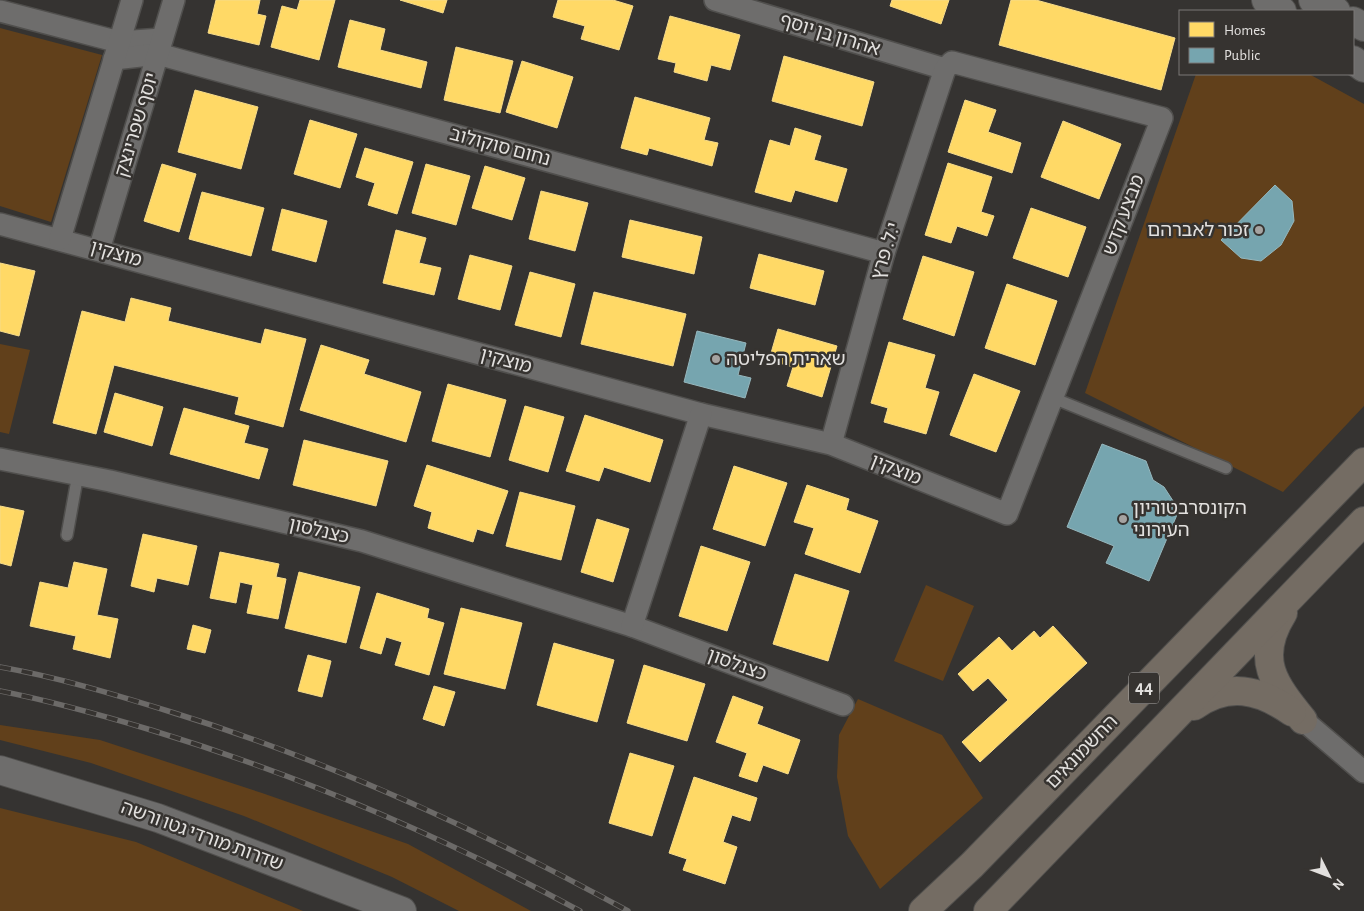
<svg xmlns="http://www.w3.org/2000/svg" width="1364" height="911" font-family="'Alegreya Sans','Noto Sans Hebrew',sans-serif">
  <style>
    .green { fill: #61401b }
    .homes { fill: #ffd966; stroke: #f6db8a }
    .public { fill: #76a5af; stroke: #96b7bd }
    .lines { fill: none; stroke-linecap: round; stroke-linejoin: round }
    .service-casing { stroke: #504f4d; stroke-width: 14 }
    .minor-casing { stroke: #504f4d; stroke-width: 24 }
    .secondary-casing { stroke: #504f4d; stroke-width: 30 }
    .trunk-casing { stroke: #504f4d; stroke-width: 30 }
    .service { stroke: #6e6d6c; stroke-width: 11 }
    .minor { stroke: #6e6d6c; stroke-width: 21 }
    .secondary { stroke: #6e6d6c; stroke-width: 28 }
    .trunk { stroke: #746c63; stroke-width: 28 }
    .rail-casing { stroke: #6c6a68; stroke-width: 5.5 }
    .rail { stroke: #363330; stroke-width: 4; stroke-dasharray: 11; stroke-linecap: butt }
    .poi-dot { fill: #a5a3a1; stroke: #363330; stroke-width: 2 }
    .labels { text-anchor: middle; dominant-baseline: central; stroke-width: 5; stroke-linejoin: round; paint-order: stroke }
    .shield { fill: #363330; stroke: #aeacaa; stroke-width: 1 }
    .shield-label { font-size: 18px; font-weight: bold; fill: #e2e0de }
    .street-label { font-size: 19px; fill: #e2e0de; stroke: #363330 }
    .poi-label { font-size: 19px; fill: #e2e0de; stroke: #363330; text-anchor: start }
  </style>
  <rect width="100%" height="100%" fill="#353331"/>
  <!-- green -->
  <g class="green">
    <path d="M0 28 102 55 51 222 0 206Z"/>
    <path d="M1196 74H1309L1364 104V406L1283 492 1085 393Z"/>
    <path d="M0 344 30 350 9 434 0 432Z"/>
    <path d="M926 585 974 606 943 681 894 661Z"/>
    <path d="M858 699 942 735 983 798 880 889 848 836 837 777 839 735Z"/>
    <path d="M0 725 100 740 262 793 408 844 531 911H459L392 877 244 816 91 763 0 740Z"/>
    <path d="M0 808 136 842 303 911H0Z"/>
  </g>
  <!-- homes -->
  <g class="homes">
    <path d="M216 0H260L257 14 266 16 259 45 208 33Z"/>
    <path d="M300 0H335L319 60 271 47 282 6 297 10Z"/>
    <path d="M400 0H447L443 13Z"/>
    <path d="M558 0H613L633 6 619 50 581 39 585 26 553 17Z"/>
    <path d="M892 0H949L941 24 890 6Z"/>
    <path d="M1011 0H1036L1175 38 1161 90 999 45Z"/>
    <path d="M670 16 740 35 730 70 711 65 707 81 674 72 676 63 658 59Z"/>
    <path d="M350 20 385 29 380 50 427 62 421 88 338 67Z"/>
    <path d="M456 47 513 61 500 113 444 100Z"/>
    <path d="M784 56 874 82 862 126 772 101Z"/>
    <path d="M522 61 573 77 557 128 506 112Z"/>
    <path d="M195 90 258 107 241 169 178 152Z"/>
    <path d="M635 97 710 118 704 140 718 143 712 166 649 148 647 155 621 148Z"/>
    <path d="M965 100 996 110 988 132 1021 143 1012 173 948 152Z"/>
    <path d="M310 120 357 134 340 188 294 174Z"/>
    <path d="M1063 121 1121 144 1099 199 1041 177Z"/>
    <path d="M795 128 821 136 814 160 847 169 837 202 795 190 791 202 755 192 770 140 790 146Z"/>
    <path d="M365 148 413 162 397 214 368 205 375 183 356 177Z"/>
    <path d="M948 163 992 177 981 212 994 216 987 236 957 226 951 243 925 235Z"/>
    <path d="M162 164 196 174 179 232 144 221Z"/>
    <path d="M426 164 470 176 456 225 412 213Z"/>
    <path d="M485 166 525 178 512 220 472 208Z"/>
    <path d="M541 191 588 203 575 251 529 239Z"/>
    <path d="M202 192 264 208 251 256 189 239Z"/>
    <path d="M1031 208 1086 227 1068 277 1013 258Z"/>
    <path d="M282 209 327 221 316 262 272 250Z"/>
    <path d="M630 220 702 237 694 274 622 257Z"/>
    <path d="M396 230 426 238 419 263 441 268 434 295 383 283Z"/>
    <path d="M759 254 824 271 815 305 750 288Z"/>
    <path d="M470 255 512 266 500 310 458 299Z"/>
    <path d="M923 256 974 272 954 336 903 319Z"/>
    <path d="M0 263 35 271 19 336 0 331Z"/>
    <path d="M530 272 575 284 561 337 515 325Z"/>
    <path d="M1007 284 1057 301 1035 365 985 348Z"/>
    <path d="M594 292 686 314 673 366 581 344Z"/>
    <path d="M131 298 171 308 168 321 261 344 265 329 306 339 283 427 235 414 239 397 114 365 96 434 53 423 82 311 125 322Z"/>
    <path d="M778 329 837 346 822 397 787 386 793 367 769 360Z"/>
    <path d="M889 342 935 355 925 388 939 392 926 434 884 422 888 408 871 403Z"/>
    <path d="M321 345 369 360 364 374 421 392 406 442 300 410Z"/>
    <path d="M974 374 1020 391 996 452 950 435Z"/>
    <path d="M448 384 506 400 490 457 432 441Z"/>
    <path d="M115 393 163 407 152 446 104 432Z"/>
    <path d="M525 406 564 417 548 472 509 460Z"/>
    <path d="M184 408 249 426 244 443 268 449 259 479 170 454Z"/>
    <path d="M585 415 663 440 650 482 604 467 599 481 566 471Z"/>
    <path d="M304 440 388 461 376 506 293 485Z"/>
    <path d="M427 465 508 491 493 534 477 529 473 542 428 528 432 512 414 506Z"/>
    <path d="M734 466 787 483 765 546 713 529Z"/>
    <path d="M807 485 849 499 846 510 878 521 860 573 805 554 814 528 794 522Z"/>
    <path d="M520 492 575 506 561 560 506 546Z"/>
    <path d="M0 506 24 511 11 566 0 563Z"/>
    <path d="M597 519 629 529 613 582 581 572Z"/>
    <path d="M143 534 197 546 188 585 157 578 154 592 131 586Z"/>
    <path d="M701 546 750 562 727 631 679 616Z"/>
    <path d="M220 552 279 564 276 577 286 579 278 619 247 613 253 585 240 582 236 603 210 598Z"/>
    <path d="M74 562 107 569 97 615 118 619 110 658 73 649 76 636 30 626 40 582 68 588Z"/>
    <path d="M299 572 360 587 346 643 285 628Z"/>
    <path d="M795 574 849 591 828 661 773 644Z"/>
    <path d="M377 593 429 609 427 618 444 623 429 675 395 665 402 642 386 637 381 654 360 648Z"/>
    <path d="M461 608 522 623 505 689 444 674Z"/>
    <path d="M193 625 211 630 205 653 187 649Z"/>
    <path d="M1053 626 1087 663 980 762 962 742 1008 700 988 678 973 691 958 674 999 637 1012 651 1034 631 1040 638Z"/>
    <path d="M554 643 614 660 597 722 537 705Z"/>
    <path d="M308 655 331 661 322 697 298 691Z"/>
    <path d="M644 665 705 684 687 741 627 723Z"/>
    <path d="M434 686 455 692 444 726 423 719Z"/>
    <path d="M733 696 763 707 757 724 800 740 788 774 763 765 757 782 739 776 747 753 716 742Z"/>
    <path d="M630 753 674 766 652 836 609 823Z"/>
    <path d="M694 777 757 798 750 821 732 815 723 842 737 847 725 884 683 870 687 859 669 853Z"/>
  </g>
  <!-- public -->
  <g class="public">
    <path d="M1275 185 1292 201 1294 221 1281 245 1261 261 1241 258 1221 240Z"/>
    <path d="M697 331 746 343 738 375 751 378 745 398 684 382Z"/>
    <path d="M1102 444 1146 461 1153 480 1164 487 1179 510 1149 581 1106 563 1114 546 1067 527Z"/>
  </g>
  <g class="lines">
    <!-- service casing -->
    <g class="service-casing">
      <g id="service">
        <path d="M1053 398 1226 468"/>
        <path d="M67 535 78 474"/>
      </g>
    </g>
    <!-- minor casing -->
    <g class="minor-casing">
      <g id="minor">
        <path d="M715 0 945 69"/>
        <path d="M0 11 119 42 162 39"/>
        <path d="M114 59 158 54 884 253"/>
        <path d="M0 224 701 414 831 444 1007 514 1162 118 952 62 945 69 884 253 831 444"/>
        <path d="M60 239 132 0"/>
        <path d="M99 250 174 0"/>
        <path d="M0 459 110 481 362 541 632 626 843 705"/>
        <path d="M632 626 701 414"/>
        <path d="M1303 720 1364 772"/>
      </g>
    </g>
    <!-- secondary casing -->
    <g class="secondary-casing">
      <g id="secondary">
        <path d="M1266 0 1282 11"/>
        <path d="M1313 0 1336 11"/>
        <path d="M1353 21 1364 27"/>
        <path d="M1353 60 1364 68"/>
        <path d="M0 770 158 818 402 911"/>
      </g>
    </g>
    <!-- trunk casing -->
    <g class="trunk-casing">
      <g id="trunk">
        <path d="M1283 613C1254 659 1274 684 1303 720"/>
        <path d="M1194 706C1228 682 1259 689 1292 712"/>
        <path d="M923 911 972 865 1364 462"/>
        <path d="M988 911 1364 521"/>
      </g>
    </g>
    <!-- service -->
    <use href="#service" class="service"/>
    <!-- minor -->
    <use href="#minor" class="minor"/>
    <!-- secondary -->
    <use href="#secondary" class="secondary"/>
    <!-- trunk -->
    <use href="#trunk" class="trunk"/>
    <!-- rail casing -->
    <g class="rail-casing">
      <g id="rail">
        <path d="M0 667C57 677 113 694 168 711 328 760 482 831 628 911"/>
        <path d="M0 691C51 701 101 715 151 730 299 775 444 837 580 911"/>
      </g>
    </g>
    <!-- rail -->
    <use href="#rail" class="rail"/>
  </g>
  <!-- markers -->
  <g class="poi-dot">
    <circle cx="1259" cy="230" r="5"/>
    <circle cx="716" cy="359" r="5"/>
    <circle cx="1123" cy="519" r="5"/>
  </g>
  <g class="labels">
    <!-- shield labels -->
    <rect class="shield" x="1129" y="672.5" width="30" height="31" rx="4"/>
    <g class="shield-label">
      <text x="1144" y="688">44</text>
    </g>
    <!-- street labels -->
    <g class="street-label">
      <text transform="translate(830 35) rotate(17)">אהרון בן יוסף</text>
      <text transform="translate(137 125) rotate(-73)">יוסף שפרינצק</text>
      <text transform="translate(500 147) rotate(15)">נחום סוקולוב</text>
      <text transform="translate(1124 215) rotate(-69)">מבצע קדש</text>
      <text transform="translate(886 251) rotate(-73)">י.ל. פרץ</text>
      <text transform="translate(116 254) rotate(16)">מוצקין</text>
      <text transform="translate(506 361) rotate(15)">מוצקין</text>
      <text transform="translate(896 470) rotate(22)">מוצקין</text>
      <text transform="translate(319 531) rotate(13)">כצנלסון</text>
      <text transform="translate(737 665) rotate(20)">כצנלסון</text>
      <text transform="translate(1082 752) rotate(-46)">החשמונאים</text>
      <text transform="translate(202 836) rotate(20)">שדרות מורדי גטו ורשה</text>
    </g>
    <!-- poi labels -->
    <g class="poi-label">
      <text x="1249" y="230" text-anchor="end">זכור לאברהם</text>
      <text x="726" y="359">שארית הפליטה</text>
      <text x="1133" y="508">הקונסרבטוריון<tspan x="1133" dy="22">העירוני</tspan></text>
    </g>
  </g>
  <!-- legend -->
  <rect x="1179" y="10" width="175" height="65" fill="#363330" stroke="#7b7876"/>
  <rect x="1189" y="22" width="25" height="15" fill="#ffd966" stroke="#7b7876"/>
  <text x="1224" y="35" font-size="15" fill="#e2e0de">Homes</text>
  <rect x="1189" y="48" width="25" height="15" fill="#76a5af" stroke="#7b7876"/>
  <text x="1224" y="60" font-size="15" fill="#e2e0de">Public</text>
  <!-- north arrow -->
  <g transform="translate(1329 876) rotate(132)" stroke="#363330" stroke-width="4" paint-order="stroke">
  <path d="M0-4L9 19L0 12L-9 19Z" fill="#e2e0de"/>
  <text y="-8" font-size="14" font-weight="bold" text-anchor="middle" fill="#e2e0de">N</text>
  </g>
</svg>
